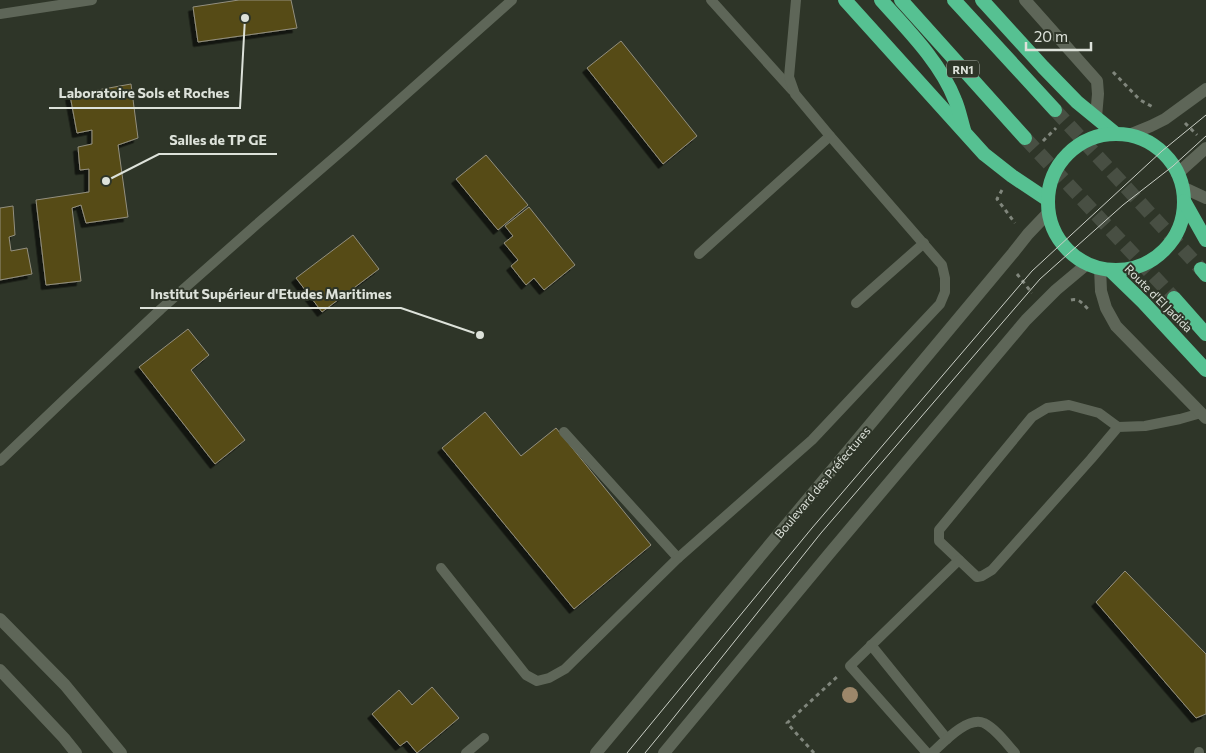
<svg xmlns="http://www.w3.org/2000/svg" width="1206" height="753" font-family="Commissioner,sans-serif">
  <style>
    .building { fill: #564b12; stroke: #938f7f; filter: url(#shadow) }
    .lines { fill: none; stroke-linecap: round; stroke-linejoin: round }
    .trunk-tunnel { stroke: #484f43; stroke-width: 14; stroke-dasharray: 14 7; stroke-linecap: butt }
    .path { stroke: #80867c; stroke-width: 3; stroke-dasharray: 4 4; stroke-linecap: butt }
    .service { stroke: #5e6658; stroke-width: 10 }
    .minor { stroke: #5e6658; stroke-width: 12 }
    .tertiary { stroke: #5e6658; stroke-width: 12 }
    .trunk { stroke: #56c192; stroke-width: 14 }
    .tram { stroke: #cacfc6; stroke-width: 1 }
    .tree { fill: #9c876a }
    .labels { text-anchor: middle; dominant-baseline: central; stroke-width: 4; stroke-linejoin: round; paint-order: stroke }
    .shield { fill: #2e3528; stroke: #a8aea5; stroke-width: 1 }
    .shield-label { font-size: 11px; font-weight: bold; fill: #dde2da }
    .street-label { font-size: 12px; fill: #dde2da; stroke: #2e3528 }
    .leader { fill: none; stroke: #dde2da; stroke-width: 2 }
    .callout-dot { fill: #dde2da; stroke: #2e3528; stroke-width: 2 }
    .callout-label { font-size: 14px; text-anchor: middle; font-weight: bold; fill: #dde2da; stroke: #2e3528; stroke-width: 4; stroke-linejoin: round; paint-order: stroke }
  </style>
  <defs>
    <filter id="shadow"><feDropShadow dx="-4.5" dy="4.5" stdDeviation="0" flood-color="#0009"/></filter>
  </defs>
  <rect width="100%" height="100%" fill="#2e3528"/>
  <!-- building -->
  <g class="building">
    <path d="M239 0H291L297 28 198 42 193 7Z"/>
    <path d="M621 41 697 136 663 164 587 68Z"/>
    <path d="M131 84 138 138 118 145 128 217 86 223 81 205 72 208 81 281 46 285 36 200 89 192V169L80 170 78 147 92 144V130L77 133 70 95Z"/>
    <path d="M486 155 528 205 498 230 456 179Z"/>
    <path d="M13 206 15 235 9 237 11 251 27 248 32 274 0 280V208Z"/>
    <path d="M529 207 575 265 544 290 534 278 526 285 511 266 518 260 504 243 513 236 505 226Z"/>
    <path d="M353 235 379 269 322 312 296 278Z"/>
    <path d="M188 329 209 355 191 370 245 440 215 464 139 367Z"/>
    <path d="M485 412 521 456 556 428 651 545 574 609 442 448Z"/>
    <path d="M1125 571 1206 654V714L1196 718 1096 602Z"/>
    <path d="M432 687 459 718 417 753 407 741 400 746 372 714 399 690 412 705Z"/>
  </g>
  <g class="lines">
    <!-- trunk-tunnel -->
    <g class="trunk-tunnel">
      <path d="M1055 110 1201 269"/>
      <path d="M1025 138 1174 298"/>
    </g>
    <!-- path -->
    <g class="path">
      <path d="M1113 72 1140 100 1153 107"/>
      <path d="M1185 123 1197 135"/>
      <path d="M1043 141 1056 128"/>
      <path d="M1002 190 997 199 1015 223"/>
      <path d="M1017 274 1032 293"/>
      <path d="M1071 300C1079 298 1083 304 1088 309"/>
      <path d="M814 753 787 723 838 676"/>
    </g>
    <!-- service -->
    <g class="service">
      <path d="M711 0 792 90"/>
      <path d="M0 14 92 0"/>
      <path d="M699 254 830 136"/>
      <path d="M856 303 924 243"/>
      <path d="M1118 427 1091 459 992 570 982 576 977 577 939 541V530L1032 417 1047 408 1069 405 1099 413 1118 427 1145 426 1180 419 1201 413"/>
      <path d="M564 432 678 558"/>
      <path d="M0 461 69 395 161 309 256 225 351 143 512 0"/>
      <path d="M441 568 526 675 537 681 549 678 565 669 678 558 812 440 940 304 945 292V278L942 265 830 136 795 94 789 77 796 0"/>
      <path d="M871 645 947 739"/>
      <path d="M466 753 484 738"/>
      <path d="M927 753 850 666 959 560"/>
      <path d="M932 753C943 743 967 716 984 723 996 729 1006 743 1015 753"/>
      <path d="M1199 753V752"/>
    </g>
    <!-- minor -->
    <g class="minor">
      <path d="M1025 0 1097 81 1098 94 1096 117"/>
      <path d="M1182 187 1206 198"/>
      <path d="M1100 268 1101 291 1106 308 1116 326 1206 418"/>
    </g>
    <!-- tertiary -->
    <g class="tertiary">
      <path d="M1129 135 1151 126 1165 119 1206 89"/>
      <path d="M1177 174 1206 148"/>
      <path d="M0 619 65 685 121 753"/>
      <path d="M0 670 64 738 76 753"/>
      <path d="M596 753 1013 253 1028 234 1049 212"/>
      <path d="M664 753 829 554 1026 320 1056 290 1087 264"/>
    </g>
    <!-- trunk -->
    <g class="trunk">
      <path d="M845 0 984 154 1012 176 1048 200"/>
      <path d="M881 0C907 29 941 63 955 100 959 109 961 120 964 130"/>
      <path d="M901 0 1025 138"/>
      <path d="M954 0 1055 110"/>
      <path d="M982 0 1043 67 1077 102 1116 134"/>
      <circle cx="1116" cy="202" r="68"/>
      <path d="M1184 201 1206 240"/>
      <path d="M1201 269 1206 275"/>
      <path d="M1110 270 1143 302 1206 370"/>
      <path d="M1174 298 1206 334"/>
    </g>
    <!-- tram -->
    <g class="tram">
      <path d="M627 753 812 528 1032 271 1162 151 1206 115"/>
      <path d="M645 753 663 731 821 533 1040 279 1123 205 1173 166 1206 136"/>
    </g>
  </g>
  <!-- trees -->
  <circle class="tree" cx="850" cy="695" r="8"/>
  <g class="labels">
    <!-- shield labels -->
    <rect class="shield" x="947" y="60.5" width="32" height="17" rx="4"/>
    <g class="shield-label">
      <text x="963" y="69">RN1</text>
    </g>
    <!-- street labels -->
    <g class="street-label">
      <text transform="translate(1159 298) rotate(45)">Route d'El Jadida</text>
      <text transform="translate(822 482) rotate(-50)">Boulevard des Préfectures</text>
    </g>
  </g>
  <!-- callouts -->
  <path class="leader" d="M245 18L240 108H49M106 181L159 154H277M480 335L401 308H140"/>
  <g class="callout-dot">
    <circle cx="245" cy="18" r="5"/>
    <circle cx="106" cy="181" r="5"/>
    <circle cx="480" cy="335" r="5"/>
  </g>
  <g class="callout-label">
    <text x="144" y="98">Laboratoire Sols et Roches</text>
    <text x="218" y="145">Salles de TP GE</text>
    <text x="271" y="299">Institut Supérieur d'Etudes Maritimes</text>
  </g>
  <!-- scale -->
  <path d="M1026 42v8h65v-8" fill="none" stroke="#dde2da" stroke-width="2.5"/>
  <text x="1034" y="42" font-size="15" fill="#dde2da" stroke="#2e3528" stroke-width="4" paint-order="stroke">20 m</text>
</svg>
